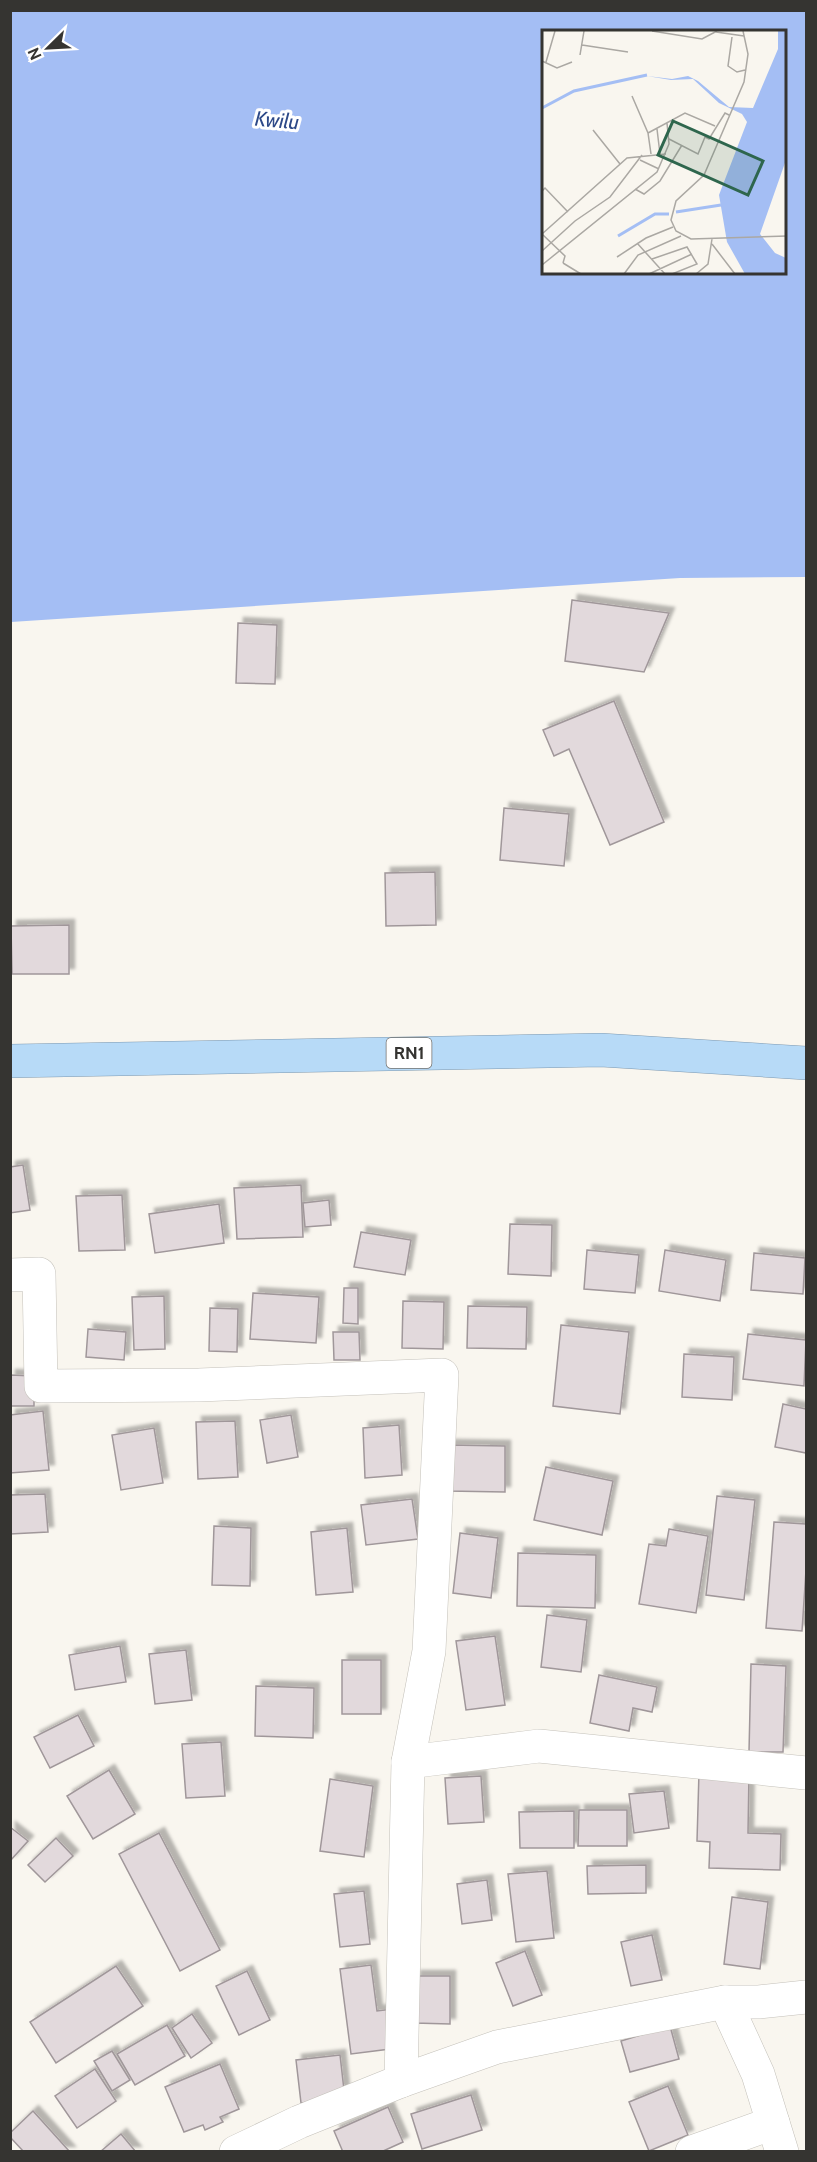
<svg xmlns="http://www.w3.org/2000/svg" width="817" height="2162" font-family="Cabin,sans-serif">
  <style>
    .water { fill: #a4bef4; fill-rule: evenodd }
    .building { fill: #e2d9dc; stroke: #a0979a; stroke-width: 1.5; filter: url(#shadow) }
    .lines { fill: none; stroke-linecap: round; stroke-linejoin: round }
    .minor-casing { stroke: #c4c1ba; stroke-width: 34 }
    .trunk-casing { stroke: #7e99b0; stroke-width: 34 }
    .minor { stroke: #fff; stroke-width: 33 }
    .trunk { stroke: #b7daf7; stroke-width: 33 }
    .labels { text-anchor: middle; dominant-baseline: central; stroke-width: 6; stroke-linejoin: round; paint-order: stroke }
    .shield { fill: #fff; stroke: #72716f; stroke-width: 1.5 }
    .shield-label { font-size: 18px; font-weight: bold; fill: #353431 }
    .water-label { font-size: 21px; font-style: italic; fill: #2d4988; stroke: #fff }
    .inset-river { fill: none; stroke: #a4bef4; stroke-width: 3 }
    .inset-road { fill: none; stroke: #aba8a3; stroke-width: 1.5 }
    .view { fill: #2e664d; fill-opacity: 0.15; stroke: #2e664d; stroke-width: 3 }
    .inset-edge { fill: none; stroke: #353431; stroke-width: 3 }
  </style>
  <defs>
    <filter id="shadow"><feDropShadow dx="5.5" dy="-5.5" stdDeviation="1.5" flood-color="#0004"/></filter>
  </defs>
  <rect width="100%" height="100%" fill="#f9f6ef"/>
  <!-- water -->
  <path class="water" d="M11 10 806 11V577L680 578 11 622ZM544 32H786V273H544Z"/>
  <!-- building -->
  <g class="building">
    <path d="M572 600 669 613 644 672 565 661Z"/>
    <path d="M238 623 277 625 275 684 236 683Z"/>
    <path d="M614 701 664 822 610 845 569 749 554 756 543 730Z"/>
    <path d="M504 808 569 814 564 866 500 860Z"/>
    <path d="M435 872 436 925 386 926 385 873Z"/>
    <path d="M69 925V974H12L11 926Z"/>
    <path d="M23 1165 30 1210 10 1213V1167Z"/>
    <path d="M301 1185 303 1237 237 1239 234 1188Z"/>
    <path d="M122 1195 125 1250 79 1251 76 1196Z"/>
    <path d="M329 1200 331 1225 305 1227 303 1203Z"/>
    <path d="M219 1204 224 1243 155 1253 149 1214Z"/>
    <path d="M510 1224 552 1225 551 1276 508 1274Z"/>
    <path d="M361 1232 411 1240 405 1275 354 1267Z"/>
    <path d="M587 1250 639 1255 635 1293 584 1289Z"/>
    <path d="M665 1250 726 1260 720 1301 659 1291Z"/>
    <path d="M754 1253 805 1258 803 1294 751 1290Z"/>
    <path d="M344 1288H358V1324L343 1323Z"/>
    <path d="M253 1293 319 1297 316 1343 250 1339Z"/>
    <path d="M164 1296 165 1349 134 1350 132 1297Z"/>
    <path d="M403 1301 444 1302 443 1349 402 1348Z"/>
    <path d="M468 1306 527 1307 526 1349 467 1348Z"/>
    <path d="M210 1308 238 1309 237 1352 209 1351Z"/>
    <path d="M561 1325 629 1332 620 1414 553 1406Z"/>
    <path d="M88 1329 126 1332 124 1360 86 1357Z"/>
    <path d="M333 1332H359L360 1360H334Z"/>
    <path d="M748 1334 806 1340 804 1386 743 1379Z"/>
    <path d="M684 1354 734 1357 732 1400 682 1397Z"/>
    <path d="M10 1375 34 1376V1406H10Z"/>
    <path d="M783 1404 806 1409V1453L775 1447Z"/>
    <path d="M43 1411 49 1470 10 1473V1415Z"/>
    <path d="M291 1415 298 1457 267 1463 260 1420Z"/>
    <path d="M235 1421 238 1477 198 1479 196 1422Z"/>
    <path d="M399 1425 402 1475 365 1478 363 1428Z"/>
    <path d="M154 1428 163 1483 121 1490 112 1435Z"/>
    <path d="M448 1445 505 1446V1492L447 1491Z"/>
    <path d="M546 1467 613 1481 602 1535 534 1520Z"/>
    <path d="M45 1494 48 1532 10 1534V1495Z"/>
    <path d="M717 1496 755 1500 744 1600 706 1595Z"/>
    <path d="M412 1499 418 1539 366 1545 361 1505Z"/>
    <path d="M774 1522 806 1524V1570L802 1631 766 1628Z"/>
    <path d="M214 1526 251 1528 250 1586 212 1585Z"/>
    <path d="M347 1528 353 1592 316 1595 311 1532Z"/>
    <path d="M669 1529 708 1536 696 1613 639 1604 649 1544 666 1546Z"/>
    <path d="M460 1533 498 1538 491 1598 453 1593Z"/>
    <path d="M518 1553 596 1555 595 1608 517 1606Z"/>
    <path d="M547 1615 587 1620 581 1672 541 1667Z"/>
    <path d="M495 1636 505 1705 466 1710 456 1641Z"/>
    <path d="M120 1646 126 1682 75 1690 69 1655Z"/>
    <path d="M186 1650 192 1700 155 1704 149 1654Z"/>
    <rect x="342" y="1660" width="39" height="54"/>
    <path d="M751 1664 786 1666 783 1752H749Z"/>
    <path d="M599 1675 657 1687 652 1712 633 1708 629 1731 590 1723Z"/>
    <path d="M256 1686 314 1688 313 1738 255 1736Z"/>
    <path d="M78 1715 94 1746 50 1768 34 1737Z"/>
    <path d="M221 1742 225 1796 186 1798 182 1744Z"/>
    <path d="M109 1770 135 1814 93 1839 67 1796Z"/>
    <path d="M699 1772 749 1773 748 1833 781 1834 780 1870 709 1868 710 1842 697 1841Z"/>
    <path d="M481 1776 484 1822 448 1824 445 1778Z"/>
    <path d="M330 1779 373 1786 364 1857 320 1851Z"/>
    <path d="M664 1791 669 1828 634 1833 629 1794Z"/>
    <path d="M579 1810H627V1846H578Z"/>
    <path d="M574 1811V1848H520L519 1812Z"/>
    <path d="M10 1827 28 1841 10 1861Z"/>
    <path d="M159 1833 220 1950 180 1971 119 1854Z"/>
    <path d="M56 1838 73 1856 45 1882 28 1865Z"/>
    <path d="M646 1865V1893L588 1894 587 1866Z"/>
    <path d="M547 1871 554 1938 516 1942 508 1874Z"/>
    <path d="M487 1880 492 1920 462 1924 457 1884Z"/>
    <path d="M364 1891 370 1944 340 1947 334 1894Z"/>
    <path d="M732 1897 768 1902 760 1969 724 1964Z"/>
    <path d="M652 1935 662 1980 631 1986 621 1942Z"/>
    <path d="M525 1951 542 1995 513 2006 496 1963Z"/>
    <path d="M371 1965 377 2011 393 2009 398 2048 351 2054 340 1969Z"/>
    <path d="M116 1966 143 2006 56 2063 30 2022Z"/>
    <path d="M247 1971 270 2020 239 2035 216 1986Z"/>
    <path d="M415 1976H450V2024L414 2023Z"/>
    <path d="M192 2014 212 2043 191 2058 172 2028Z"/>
    <path d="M167 2025 185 2056 135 2085 117 2054Z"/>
    <path d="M670 2026 679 2059 630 2072 621 2041Z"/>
    <path d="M112 2051 130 2080 112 2091 94 2061Z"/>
    <path d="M340 2055 345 2099 301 2103 296 2060Z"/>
    <path d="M220 2064 239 2109 220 2117 223 2122 205 2130 203 2125 184 2132 165 2087Z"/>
    <path d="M95 2069 116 2101 77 2128 55 2096Z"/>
    <path d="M668 2086 688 2135 649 2151 629 2102Z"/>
    <path d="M471 2095 482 2130 422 2149 411 2114Z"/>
    <path d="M388 2107 403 2142 381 2152H343L334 2131Z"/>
    <path d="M33 2111 70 2152H24L10 2137V2133Z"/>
    <path d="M121 2134 136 2152H100Z"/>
  </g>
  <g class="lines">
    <!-- minor casing -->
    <g class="minor-casing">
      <g id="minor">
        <path d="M10 1275 39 1274 41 1386 199 1385 442 1375 429 1651 408 1762 401 2081"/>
        <path d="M408 1762 539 1746 806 1773"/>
        <path d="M725 2002 758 2074 782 2152"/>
        <path d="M236 2152 299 2122 401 2081 497 2047 725 2002H759L806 1997"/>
        <path d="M692 2152 773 2123"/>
      </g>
    </g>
    <!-- trunk casing -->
    <g class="trunk-casing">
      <path id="trunk" d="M10 1061 601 1050 806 1063"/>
    </g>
    <!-- minor -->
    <use href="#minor" class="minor"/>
    <!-- trunk -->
    <use href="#trunk" class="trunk"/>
  </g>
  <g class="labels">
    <!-- shield labels -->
    <rect class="shield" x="386.5" y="1038" width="45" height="30" rx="4.5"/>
    <g class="shield-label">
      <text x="409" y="1053">RN1</text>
    </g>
    <!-- water labels -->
    <g class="water-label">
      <text transform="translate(277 120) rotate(5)">Kwilu</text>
    </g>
  </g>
  <!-- overview -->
  <g transform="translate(542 30)">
    <rect width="244" height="244" fill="#f9f6ef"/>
    <path d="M236 1H244V130L218 204 233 223 244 228V244H203L185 212 177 165 205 92 200 84 177 73 151 49 129 50 105 46 130 49 146 46 156 51 187 77 211 78 236 19Z" fill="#a4bef4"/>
    <path class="inset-river" d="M0 78 32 61 105 45M134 182 179 175M76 206 113 184H127"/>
    <path class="inset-road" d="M110 1 160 9 175 1M201 1 206 24 202 52 162 145 134 171 129 190 134 201 149 209 245 206M174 2 202 6M190 7 186 36 195 42 203 40M40 15 86 22M38 25 42 1M0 31 15 38 30 32M4 32 13 1M90 66 106 103 109 124M115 99 118 124M51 100 78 134M106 103 143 83 173 96M127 109 156 124 163 107 167 109 183 83 187 85M98 130 117 139M93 159 102 164 118 151 140 115M0 161 3 158 26 182M0 204 85 128 124 124M0 204 23 226 21 233M95 213 123 244M170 214 193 244M0 221 33 191 68 167 100 125M75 227 104 208 131 197M110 229 145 217 155 234 130 244M21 233 39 244M0 235 115 142 127 114 125 93M82 244 96 225 139 206M107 244 150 224M154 244 166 234 170 209"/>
    <path class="view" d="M131 91 221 131 206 165 116 125Z"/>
    <rect width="244" height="244" class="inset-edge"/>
  </g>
  <!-- border -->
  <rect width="817" height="2162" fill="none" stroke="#353431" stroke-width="24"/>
  <!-- north arrow -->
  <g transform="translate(48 48) rotate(246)" stroke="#ffffff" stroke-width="4.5" paint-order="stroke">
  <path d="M0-4.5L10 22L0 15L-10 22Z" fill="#353431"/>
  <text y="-9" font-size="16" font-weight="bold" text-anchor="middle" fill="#353431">N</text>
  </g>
</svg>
